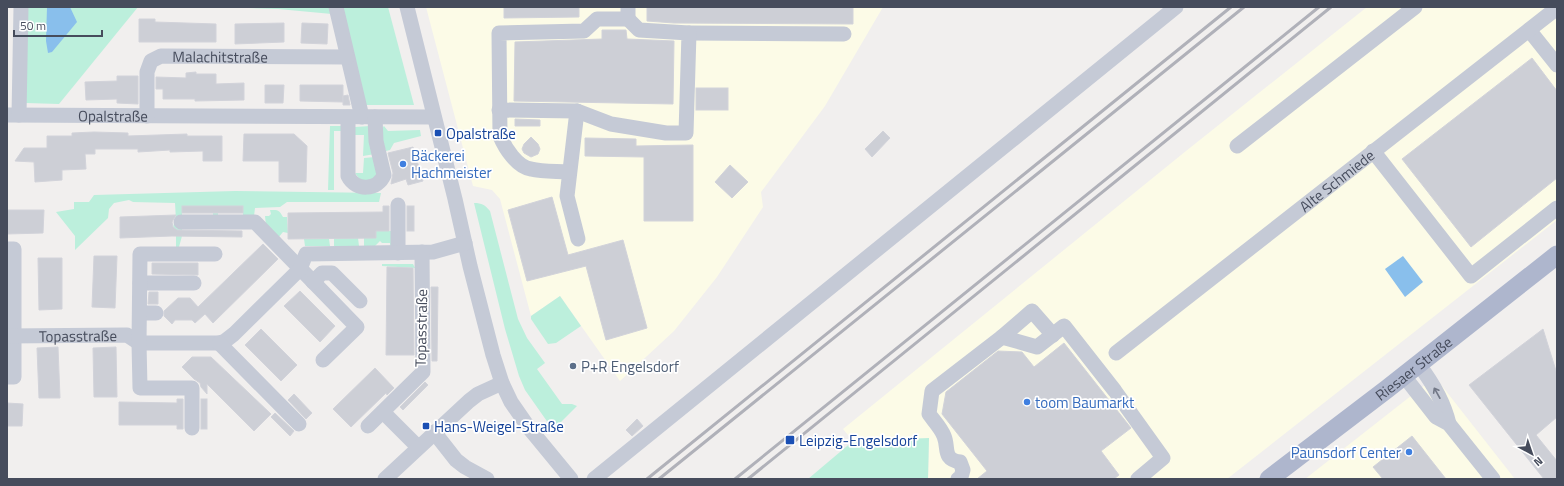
<svg xmlns="http://www.w3.org/2000/svg" width="1564" height="486" font-family="'Titillium Web',sans-serif">
  <style>
    .commercial { fill: #fcfbe7 }
    .green { fill: #bcefdc }
    .water { fill: #89bfec }
    .building { fill: #cdcfd6; stroke: #d2d3da }
    .lines { fill: none; stroke-linecap: round; stroke-linejoin: round }
    .minor { stroke: #c5cad6; stroke-width: 15 }
    .major { stroke: #aeb6cd; stroke-width: 19 }
    .rail { stroke: #b0b1b9; stroke-width: 3 }
    .oneway { stroke: #727887 }
    .transit-dot { fill: #1a4fb4; stroke: #fff; stroke-width: 1.5 }
    .shop-dot { fill: #3f7fe0; stroke: #fff; stroke-width: 1.5 }
    .service-dot { fill: #5c6f8a; stroke: #fff; stroke-width: 1.5 }
    .labels { text-anchor: middle; dominant-baseline: central; stroke-width: 3.5; stroke-linejoin: round; paint-order: stroke }
    .street-label { font-size: 15px; fill: #464c5c; stroke: #fff }
    .transit-label { font-size: 15px; fill: #164399; stroke: #fff; text-anchor: start }
    .shop-label { font-size: 15px; fill: #366cbe; stroke: #fff; text-anchor: start }
    .service-label { font-size: 15px; fill: #4e5e75; stroke: #fff; text-anchor: start }
  </style>
  <rect width="100%" height="100%" fill="#f1efee"/>
  <!-- commercial -->
  <g class="commercial">
    <path d="M426 7H883L825 106 761 192 763 207 717 277 674 331 620 381 560 296 531 316 500 199 492 190 473 186Z"/>
    <path d="M1367 7H1557V220L1227 479H928L929 439 853 441 843 429 1186 151Z"/>
    <path d="M1435 377 1515 479H1305Z"/>
  </g>
  <!-- green -->
  <g class="green">
    <path d="M27 7H138L59 104 26 103Z"/>
    <path d="M218 7H331L332 14 278 9Z"/>
    <path d="M340 7H388L414 105H364Z"/>
    <path d="M330 126H346L345 131H334V190H328Z"/>
    <path d="M370 126 375 154 363 156 364 135H355V127Z"/>
    <path d="M384 126 388 131 420 130 421 136 394 143 390 150 386 151 382 141 383 127Z"/>
    <path d="M375 157 378 176 363 184 355 173H363L364 158Z"/>
    <path d="M235 191 381 193 379 202H287L280 207 255 208 254 216H243V206H218V216H213V206H182V236L179 247 176 248V235L172 234 174 223 176 220 175 203 133 202 129 200 114 203 109 209 108 218 75 250V236L56 212 74 209V202H89L94 195Z"/>
    <path d="M474 203C482 203 485 205 490 211L518 319 527 338 545 363 537 369 562 404H572L577 406 556 427H551L525 390 519 376 505 329Z"/>
    <path d="M270 210C279 210 279 210 283 217H287L288 233 283 232 278 238 266 226 265 216H269L271 214Z"/>
    <path d="M376 231H396L390 247V243H382L380 241 375 246 364 247V238Z"/>
    <path d="M334 238H358L359 246H334Z"/>
    <path d="M304 239H329L330 246H305Z"/>
    <path d="M382 264H413L415 268 382 266Z"/>
    <path d="M560 296 581 326 556 343 548 344 531 319V316Z"/>
    <path d="M929 438 928 479H808L853 441Z"/>
  </g>
  <!-- water -->
  <g class="water">
    <path d="M47 7H70L77 22 52 52 48 53 46 41Z"/>
    <path d="M1403 256 1423 282 1405 297 1385 269Z"/>
  </g>
  <!-- building -->
  <g class="building">
    <path d="M504 7H579V17L504 18Z"/>
    <path d="M647 7H853V24L674 23 647 21Z"/>
    <path d="M139 19H155V22L216 24V42H139Z"/>
    <path d="M284 23V42L235 44V24Z"/>
    <path d="M302 23 328 24 327 44 301 43Z"/>
    <path d="M602 30H626L627 39 674 41 673 104 514 101 515 42 602 39Z"/>
    <path d="M1532 58 1557 91V178L1471 247 1402 159Z"/>
    <path d="M196 72V74H216V84L244 83V100L195 101V99H163V89H156V77L186 78V73Z"/>
    <path d="M117 76H138V104L117 103V99L86 100 85 82 117 81Z"/>
    <path d="M265 85H284L283 103H265Z"/>
    <path d="M300 85H343V102L300 101Z"/>
    <rect x="696" y="88" width="32" height="22"/>
    <path d="M348 95 350 105H343V96Z"/>
    <path d="M515 119 540 120V126H515Z"/>
    <path d="M883 131 890 138 872 157 865 149Z"/>
    <path d="M94 132 128 133V136L187 134V136H222V161H203V151L170 152V150L138 152V149H95V154H85L86 169 62 170V180L35 182 34 162 15 161 24 148H47V136H72V133Z"/>
    <path d="M244 134H294L307 146 306 182H279V161H243Z"/>
    <path d="M531 137 538 144 540 149 538 154 531 157 524 153 522 149 524 144Z"/>
    <path d="M585 138 636 139V146L693 145V221H644V157L585 156Z"/>
    <path d="M413 147 423 181 408 185 406 179 391 184 393 173 388 153Z"/>
    <path d="M730 165 748 182 732 198 715 182Z"/>
    <path d="M552 197 568 255 623 240 647 328 606 340 586 266 527 281 508 210Z"/>
    <rect x="182" y="206" width="61" height="7"/>
    <path d="M383 206H389V231H376V238L288 239V213L383 212Z"/>
    <rect x="407" y="206" width="7" height="25"/>
    <path d="M7 210H44L43 233 7 234Z"/>
    <path d="M176 215 172 222 173 227 177 230 242 231V237L172 236 120 238V217Z"/>
    <path d="M263 244 278 259 213 323 205 314 195 323 192 320H175L172 324 164 316V311L178 298H190L198 307Z"/>
    <path d="M94 256H117L115 308 92 307Z"/>
    <path d="M38 258H62V309L39 310Z"/>
    <path d="M152 263H198V275L152 274Z"/>
    <path d="M387 267 413 268 414 355H386Z"/>
    <path d="M431 287H438L437 361H432Z"/>
    <path d="M300 291 335 326 320 342 284 306Z"/>
    <path d="M149 292H158V304H148Z"/>
    <path d="M261 329 297 365 281 381 245 345Z"/>
    <path d="M1543 329 1557 374V417L1536 435 1557 461V479H1544L1469 385Z"/>
    <path d="M1064 343 1131 428 1101 451 1119 475 1114 479H977L987 471 942 414 946 392 998 351 1022 352 1034 367Z"/>
    <path d="M58 347 60 398H39L37 348Z"/>
    <path d="M116 347 117 397H94L93 348Z"/>
    <path d="M192 357H211L271 414 254 431 207 384V394L201 387 200 383 194 379 182 367Z"/>
    <path d="M375 368 394 388 387 395 386 393 351 427 333 409Z"/>
    <path d="M425 382 428 385 403 410 400 407Z"/>
    <path d="M294 394 312 413 306 419 288 400Z"/>
    <path d="M177 399H183V429H177V425H119V402L177 403Z"/>
    <rect x="201" y="399" width="6" height="30"/>
    <path d="M7 403 23 404 22 426H7Z"/>
    <path d="M275 413 294 431 290 436 271 417Z"/>
    <path d="M637 419 643 426 632 436 626 430Z"/>
    <path d="M1412 436 1446 479H1383L1373 467Z"/>
  </g>
  <g class="lines">
    <!-- minor -->
    <g class="minor">
      <path d="M336 7 362 117"/>
      <path d="M407 7 455 199 470 266 493 355 502 383 511 402 529 428 571 479"/>
      <path d="M1529 30 1557 65"/>
      <path d="M689 33 844 34"/>
      <path d="M499 110 577 111 611 124 666 133H686L689 33 639 30 628 19"/>
      <path d="M577 111 567 196 578 239"/>
      <path id="s1" d="M7 115 434 117"/>
      <path d="M19 115 21 7"/>
      <path id="s2" d="M147 116V72L151 61 161 56 347 57"/>
      <path d="M348 117V176C356 192 378 190 384 175L376 141 375 117"/>
      <path d="M1237 146 1415 7"/>
      <path d="M1373 151 1471 276 1557 208"/>
      <path d="M569 172C557 171 543 172 531 169 517 167 505 148 500 136L499 33 584 31 597 19H628V7"/>
      <path d="M398 205V253"/>
      <path d="M181 222H255L357 327 323 360"/>
      <path d="M7 249H14V377H7"/>
      <path d="M313 282 322 273H332L360 301"/>
      <path d="M140 283H194"/>
      <path d="M140 313H156"/>
      <path id="s3" d="M7 336 127 335 139 343H219L225 341 234 334 300 269 306 254 433 252 465 243"/>
      <path d="M1002 337 1032 311 1053 335"/>
      <path d="M219 343 299 424"/>
      <path id="s4" d="M1116 353 1557 8"/>
      <path d="M1419 365C1432 382 1444 402 1449 424"/>
      <path d="M1404 376 1436 417 1449 424 1493 479"/>
      <path d="M383 412 418 447"/>
      <path d="M368 426 423 372 422 252"/>
      <path d="M192 428V388H140L139 343 140 254H215"/>
      <path d="M434 432 456 460 465 467 487 479"/>
      <path d="M385 479 469 401 478 394 502 383"/>
      <path d="M594 479 1176 7"/>
      <path d="M958 479 961 477 963 470 960 462C942 459 949 448 944 436 941 428 934 421 929 414L932 391 1002 337 1037 347 1064 326 1115 391 1163 458 1138 479"/>
    </g>
    <!-- major -->
    <path class="major" id="s5" d="M1269 479 1387 389 1557 255"/>
    <!-- rail -->
    <g class="rail">
      <path d="M647 479 1231 7"/>
      <path d="M659 479 1244 7"/>
      <path d="M735 479 1319 7"/>
      <path d="M748 479 1331 7"/>
    </g>
  </g>
  <!-- one-way arrows -->
  <defs><path id="oneway-shaft" d="M-6 0H5M1.5-3L5.5 0L1.5 3" fill="none" stroke-width="1.6" stroke-linecap="round" stroke-linejoin="round"/></defs>
  <use class="oneway" href="#oneway-shaft" transform="translate(1437 393) rotate(-119)"/>
  <!-- markers -->
  <g class="transit-dot">
    <rect x="434" y="129" width="8" height="8" rx="2"/>
    <rect x="422" y="422" width="8" height="8" rx="2"/>
    <rect x="785" y="435" width="10" height="10" rx="2"/>
  </g>
  <g class="shop-dot">
    <circle cx="403" cy="164" r="4"/>
    <circle cx="1027" cy="402" r="4"/>
    <circle cx="1409" cy="452" r="4"/>
  </g>
  <circle class="service-dot" cx="573" cy="366" r="4"/>
  <g class="labels">
    <!-- street labels -->
    <g class="street-label">
      <text stroke="none"><textPath href="#s2" startOffset="126">Malachitstraße</textPath></text>
      <text stroke="none"><textPath href="#s1" startOffset="106">Opalstraße</textPath></text>
      <text stroke="none"><textPath href="#s4" startOffset="280">Alte Schmiede</textPath></text>
      <text transform="translate(421 328) rotate(-89)">Topasstraße</text>
      <text stroke="none"><textPath href="#s3" startOffset="71">Topasstraße</textPath></text>
      <text stroke="none"><textPath href="#s5" startOffset="182">Riesaer Straße</textPath></text>
    </g>
    <!-- transit labels -->
    <g class="transit-label">
      <text x="446" y="133">Opalstraße</text>
      <text x="434" y="426">Hans-Weigel-Straße</text>
      <text x="799" y="440">Leipzig-Engelsdorf</text>
    </g>
    <!-- shop labels -->
    <g class="shop-label">
      <text x="411" y="155">Bäckerei<tspan x="411" dy="17">Hachmeister</tspan></text>
      <text x="1035" y="402">toom Baumarkt</text>
      <text x="1401" y="452" text-anchor="end">Paunsdorf Center</text>
    </g>
    <!-- service labels -->
    <g class="service-label">
      <text x="581" y="366">P+R Engelsdorf</text>
    </g>
  </g>
  <!-- border -->
  <rect width="1564" height="486" fill="none" stroke="#464c5c" stroke-width="16"/>
  <!-- north arrow -->
  <g transform="translate(1532 454) rotate(140)" stroke="#ffffff" stroke-width="3" paint-order="stroke">
  <path d="M0-3L7 15L0 10L-7 15Z" fill="#464c5c"/>
  <text y="-6" font-size="11" font-weight="bold" text-anchor="middle" fill="#464c5c">N</text>
  </g>
  <!-- scale -->
  <path d="M14 30v6h88v-6" fill="none" stroke="#464c5c" stroke-width="2"/>
  <text x="20" y="30" font-size="12" fill="#464c5c" stroke="#ffffff" stroke-width="3" paint-order="stroke">50 m</text>
</svg>
